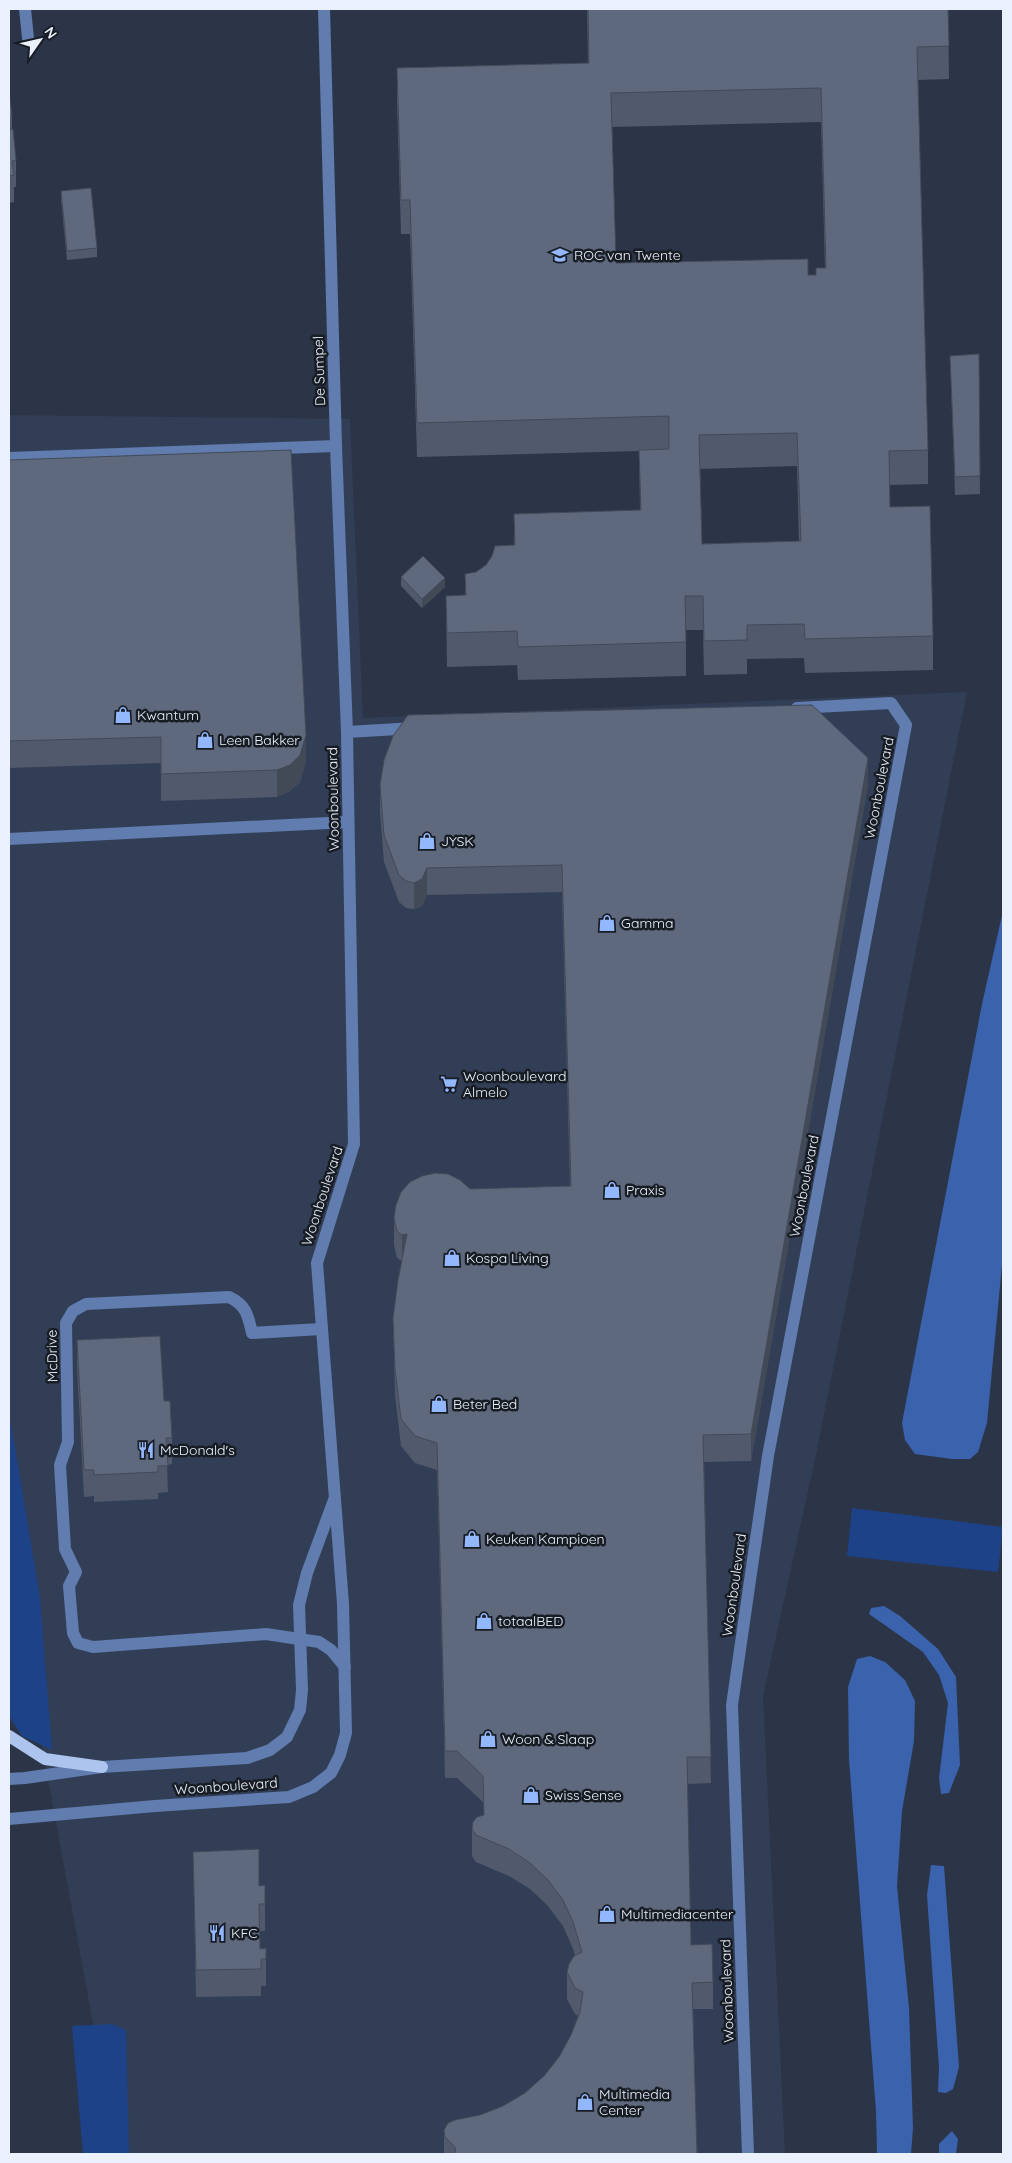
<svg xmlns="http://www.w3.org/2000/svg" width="1012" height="2163" font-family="Quicksand,sans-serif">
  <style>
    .built { fill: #313e55 }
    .green { fill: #1e4288 }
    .water { fill: #3b62ad }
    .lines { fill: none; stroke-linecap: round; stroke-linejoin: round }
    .minor { stroke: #617caf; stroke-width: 12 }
    .major { stroke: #adc4ee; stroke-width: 12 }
    .wall { fill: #515a6c; fill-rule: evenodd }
    .shaded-wall { fill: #424a58 }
    .building { fill: #5e697d; stroke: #424a58; fill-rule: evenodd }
    .labels { text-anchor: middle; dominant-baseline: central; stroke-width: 5; stroke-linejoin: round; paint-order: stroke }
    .poi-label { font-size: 14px; fill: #eaf1fc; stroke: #181c24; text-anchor: start }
    .street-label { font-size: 14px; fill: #eaf1fc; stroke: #181c24 }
  </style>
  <rect width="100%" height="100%" fill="#2b3547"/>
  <!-- built -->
  <path class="built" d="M9 415 350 419 363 718 967 692 817 1450 763 1696 785 2154H106L101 2067 9 1566Z"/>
  <!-- green -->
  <g class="green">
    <path d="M9 1412 40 1598 52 1750 22 1736 9 1716Z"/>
    <path d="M852 1508 1003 1527 998 1572 847 1556Z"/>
    <path d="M112 2024 126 2030 129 2154H83L72 2026Z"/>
  </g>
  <!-- water -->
  <g class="water">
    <path d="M1003 911V1254L987 1423 978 1452 970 1459H952L915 1454 905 1440 902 1423 982 1004Z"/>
    <path d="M884 1606 900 1616 938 1649 956 1677 960 1765 949 1793 941 1794 939 1778 948 1703 939 1675 923 1652 869 1614 871 1608Z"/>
    <path d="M870 1656 885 1662 905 1680 915 1701 914 1741 902 1811 897 1886 909 2008 913 2128 911 2154H877L876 2111 849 1759 848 1687 857 1659Z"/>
    <path d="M931 1865 944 1866 959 2067 953 2089 946 2093 938 2092 939 2068 927 1895Z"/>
    <path d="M952 2131 958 2139 956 2154H939V2144Z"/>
  </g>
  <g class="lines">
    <!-- minor -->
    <g class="minor">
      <path d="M25 9 28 38"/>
      <path d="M9 458 336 446"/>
      <path d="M347 732 415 728"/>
      <path d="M9 839 348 822"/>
      <path d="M321 1329 252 1333C248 1315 246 1305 229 1297L86 1304 73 1311 66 1323 68 1442 60 1465 65 1549 76 1572 69 1586 73 1633 78 1643 93 1647 266 1634 319 1642 331 1650 345 1667"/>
      <path d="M9 1779 25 1778 102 1767 247 1758 270 1750 287 1737 300 1710 302 1690 299 1605 307 1573 334 1500"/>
      <path d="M9 1819 155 1806 289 1797 313 1787 331 1773 340 1755 346 1733 343 1604 317 1263 354 1144 347 732 336 446 324 9"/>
      <path d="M748 2154 732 1705 768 1456 906 725 891 703 797 708"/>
    </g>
    <!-- major -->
    <path class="major" d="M9 1736 45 1759 102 1767"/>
  </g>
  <!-- wall -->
  <g class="wall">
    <path d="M587 9H948L949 79 918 80 928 450V484L889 485 890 507 933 636V670L805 673 804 658 747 659V674L704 675 703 630H686V676L518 680 517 665 447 667 446 596 465 595V574L476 572 514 545V514L640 510 639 451 417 457 410 234H401L397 102V68L588 63ZM821 122 825 268H816V275H808L616 263 612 127ZM797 466 799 541 702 544 700 469Z"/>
    <path d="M9 90 12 116V129L16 160V187H14V202L9 203Z"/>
    <path d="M61 191 97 248V257L67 260 61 200Z"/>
    <path d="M979 354 980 494 955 495 950 356Z"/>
    <path d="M9 460 306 761 300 782 290 791 277 797 161 801V763L9 768Z"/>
    <path d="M401 577 445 587 422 608 401 586Z"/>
    <path d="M380 785H868L751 1461 704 1462 711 1783 687 1784 691 1945 713 1982V2009H693L697 2154H444V2130L503 2106 525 2093 544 2076 559 2057 571 2035 578 2016 575 2014 567 1999V1972L575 1956 573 1949 563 1926 548 1906 530 1889 509 1876 476 1862 472 1856V1829L484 1815 483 1802 457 1778H445L437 1470 415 1463 401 1446 395 1395 393 1318 402 1261 397 1258 394 1245V1218L470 1189 570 1186 562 892 427 895 422 906 414 909 406 908 399 902 384 862 380 812Z"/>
    <path d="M77 1340 164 1401 172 1438V1464L167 1465 168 1492 158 1493V1499L94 1502V1496L84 1497 77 1367Z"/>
    <path d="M193 1852 259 1886 265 1904V1931H260V1949L266 1959V1986H261V1996L196 1997Z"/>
  </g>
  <!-- shaded-wall -->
  <g class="shaded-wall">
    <path d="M445 578V587L422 608V599Z"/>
    <path d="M306 735V761L300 782 290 791 277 797V770Z"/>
    <path d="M868 758V785L751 1461V1434Z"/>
    <path d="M427 868V895L422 906 414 909V883Z"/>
    <path d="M407 1234 402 1262V1235Z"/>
  </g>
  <!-- building -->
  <g class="building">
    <path d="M588 9H948L949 46 917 47 928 450 889 451 890 507 930 506 933 636 805 639 804 624 747 625V640L704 641 703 596H685L686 642 518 647 517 631 447 633 446 596 466 595 465 574 476 572 486 565 492 556 495 546 515 545 514 514 641 510 639 450 669 449V416L417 423 410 200H401L397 68 589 63ZM821 88 826 268H816V275H808V259L616 263 611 93ZM797 433 801 541 702 544 699 435Z"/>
    <path d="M9 90 12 116H9Z"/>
    <path d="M9 125V130L13 129 16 160 12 161 14 175 9 176Z"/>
    <path d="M91 188 97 248 67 251 61 191Z"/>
    <path d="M979 354 980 476 955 477 950 356Z"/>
    <path d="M291 450 306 735 300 755 290 765 277 770 161 774V737L9 741V460Z"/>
    <path d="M423 556 445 578 422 599 401 577Z"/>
    <path d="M812 705 868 758 751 1434 703 1435 711 1757H687L691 1945 712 1944 713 1982 692 1983 697 2154H456L455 2147 445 2137 444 2130 448 2123 455 2120 480 2115 503 2106 525 2093 544 2076 559 2057 571 2035 580 2012 583 1992 575 1988 567 1972 569 1964 574 1956 582 1952 573 1922 563 1900 548 1880 530 1863 509 1849 476 1835 472 1829 473 1822 477 1817 484 1815 483 1776 457 1751H445L437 1443 415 1436 401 1419 395 1369 393 1318 398 1280 407 1234 402 1235 397 1231 394 1218 396 1205 401 1192 410 1182 422 1176 435 1173 448 1174 460 1180 470 1189 571 1186 562 865 427 868 422 879 414 883 406 881 399 875 384 835 380 785 384 760 393 736 408 715Z"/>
    <path d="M160 1336 164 1401H170L172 1438H166L168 1466H158V1472L94 1475V1470H84L77 1340Z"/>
    <path d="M259 1849V1886L265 1885V1904H259L260 1949 266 1948V1959H261V1969L196 1970 193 1852Z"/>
  </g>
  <!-- icons -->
  <defs>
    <g id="university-bare" transform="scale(1.35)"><path d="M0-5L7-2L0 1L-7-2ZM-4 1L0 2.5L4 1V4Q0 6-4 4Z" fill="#92b7fd" stroke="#181c24" stroke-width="2.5" paint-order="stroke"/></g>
    <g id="shop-bare" transform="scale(1.35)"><path d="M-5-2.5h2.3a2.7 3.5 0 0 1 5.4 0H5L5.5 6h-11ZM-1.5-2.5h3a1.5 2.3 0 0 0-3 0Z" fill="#92b7fd" stroke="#181c24" stroke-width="2.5" paint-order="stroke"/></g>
    <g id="supermarket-bare" transform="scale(1.35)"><path d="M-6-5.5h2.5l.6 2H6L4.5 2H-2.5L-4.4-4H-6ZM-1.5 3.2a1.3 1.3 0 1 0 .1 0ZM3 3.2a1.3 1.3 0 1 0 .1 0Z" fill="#92b7fd" stroke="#181c24" stroke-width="2.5" paint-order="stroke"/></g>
    <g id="restaurant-bare" transform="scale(1.35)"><path d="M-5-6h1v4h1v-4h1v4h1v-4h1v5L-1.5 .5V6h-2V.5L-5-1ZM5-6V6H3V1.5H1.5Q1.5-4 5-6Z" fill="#92b7fd" stroke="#181c24" stroke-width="2.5" paint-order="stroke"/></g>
  </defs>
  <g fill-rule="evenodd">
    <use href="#university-bare" x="560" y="255"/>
    <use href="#shop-bare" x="123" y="715"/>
    <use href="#shop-bare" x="205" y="740"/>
    <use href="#shop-bare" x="427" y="841"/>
    <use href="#shop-bare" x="607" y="923"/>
    <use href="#supermarket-bare" x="449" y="1084"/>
    <use href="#shop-bare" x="612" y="1190"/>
    <use href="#shop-bare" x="452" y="1258"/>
    <use href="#shop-bare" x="439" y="1404"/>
    <use href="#restaurant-bare" x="146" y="1450"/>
    <use href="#shop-bare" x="472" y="1539"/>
    <use href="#shop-bare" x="484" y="1621"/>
    <use href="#shop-bare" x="488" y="1739"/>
    <use href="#shop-bare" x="531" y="1795"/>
    <use href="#shop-bare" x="607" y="1914"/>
    <use href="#restaurant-bare" x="217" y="1933"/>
    <use href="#shop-bare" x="585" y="2102"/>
  </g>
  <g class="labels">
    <!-- poi labels -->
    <g class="poi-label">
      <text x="574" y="255">ROC van Twente</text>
      <text x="137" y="715">Kwantum</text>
      <text x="219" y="740">Leen Bakker</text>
      <text x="441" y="841">JYSK</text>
      <text x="621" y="923">Gamma</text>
      <text x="463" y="1076">Woonboulevard<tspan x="463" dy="16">Almelo</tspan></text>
      <text x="626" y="1190">Praxis</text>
      <text x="466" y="1258">Kospa Living</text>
      <text x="453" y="1404">Beter Bed</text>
      <text x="160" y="1450">McDonald's</text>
      <text x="486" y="1539">Keuken Kampioen</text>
      <text x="498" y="1621">totaalBED</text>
      <text x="502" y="1739">Woon &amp; Slaap</text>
      <text x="545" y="1795">Swiss Sense</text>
      <text x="621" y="1914">Multimediacenter</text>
      <text x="231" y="1933">KFC</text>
      <text x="599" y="2094">Multimedia<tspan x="599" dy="16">Center</tspan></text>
    </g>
    <!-- street labels -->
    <g class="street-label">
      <text transform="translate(319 371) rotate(-92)">De Sumpel</text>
      <text transform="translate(879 788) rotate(-79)">Woonboulevard</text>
      <text transform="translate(333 799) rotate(-91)">Woonboulevard</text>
      <text transform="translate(804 1186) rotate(-79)">Woonboulevard</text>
      <text transform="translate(322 1196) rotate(-72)">Woonboulevard</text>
      <text transform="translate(52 1356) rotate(-91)">McDrive</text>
      <text transform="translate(734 1585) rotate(-82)">Woonboulevard</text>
      <text transform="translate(226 1786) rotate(-4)">Woonboulevard</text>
      <text transform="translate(727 1991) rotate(-92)">Woonboulevard</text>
    </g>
  </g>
  <!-- border -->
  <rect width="1012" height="2163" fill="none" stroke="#eaf1fc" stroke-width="20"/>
  <!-- north arrow -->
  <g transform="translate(40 40) rotate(56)" stroke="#181c24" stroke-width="4" paint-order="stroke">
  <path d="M0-4L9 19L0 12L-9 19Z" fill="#eaf1fc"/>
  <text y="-8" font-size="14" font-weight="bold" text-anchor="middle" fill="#eaf1fc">N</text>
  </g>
</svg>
